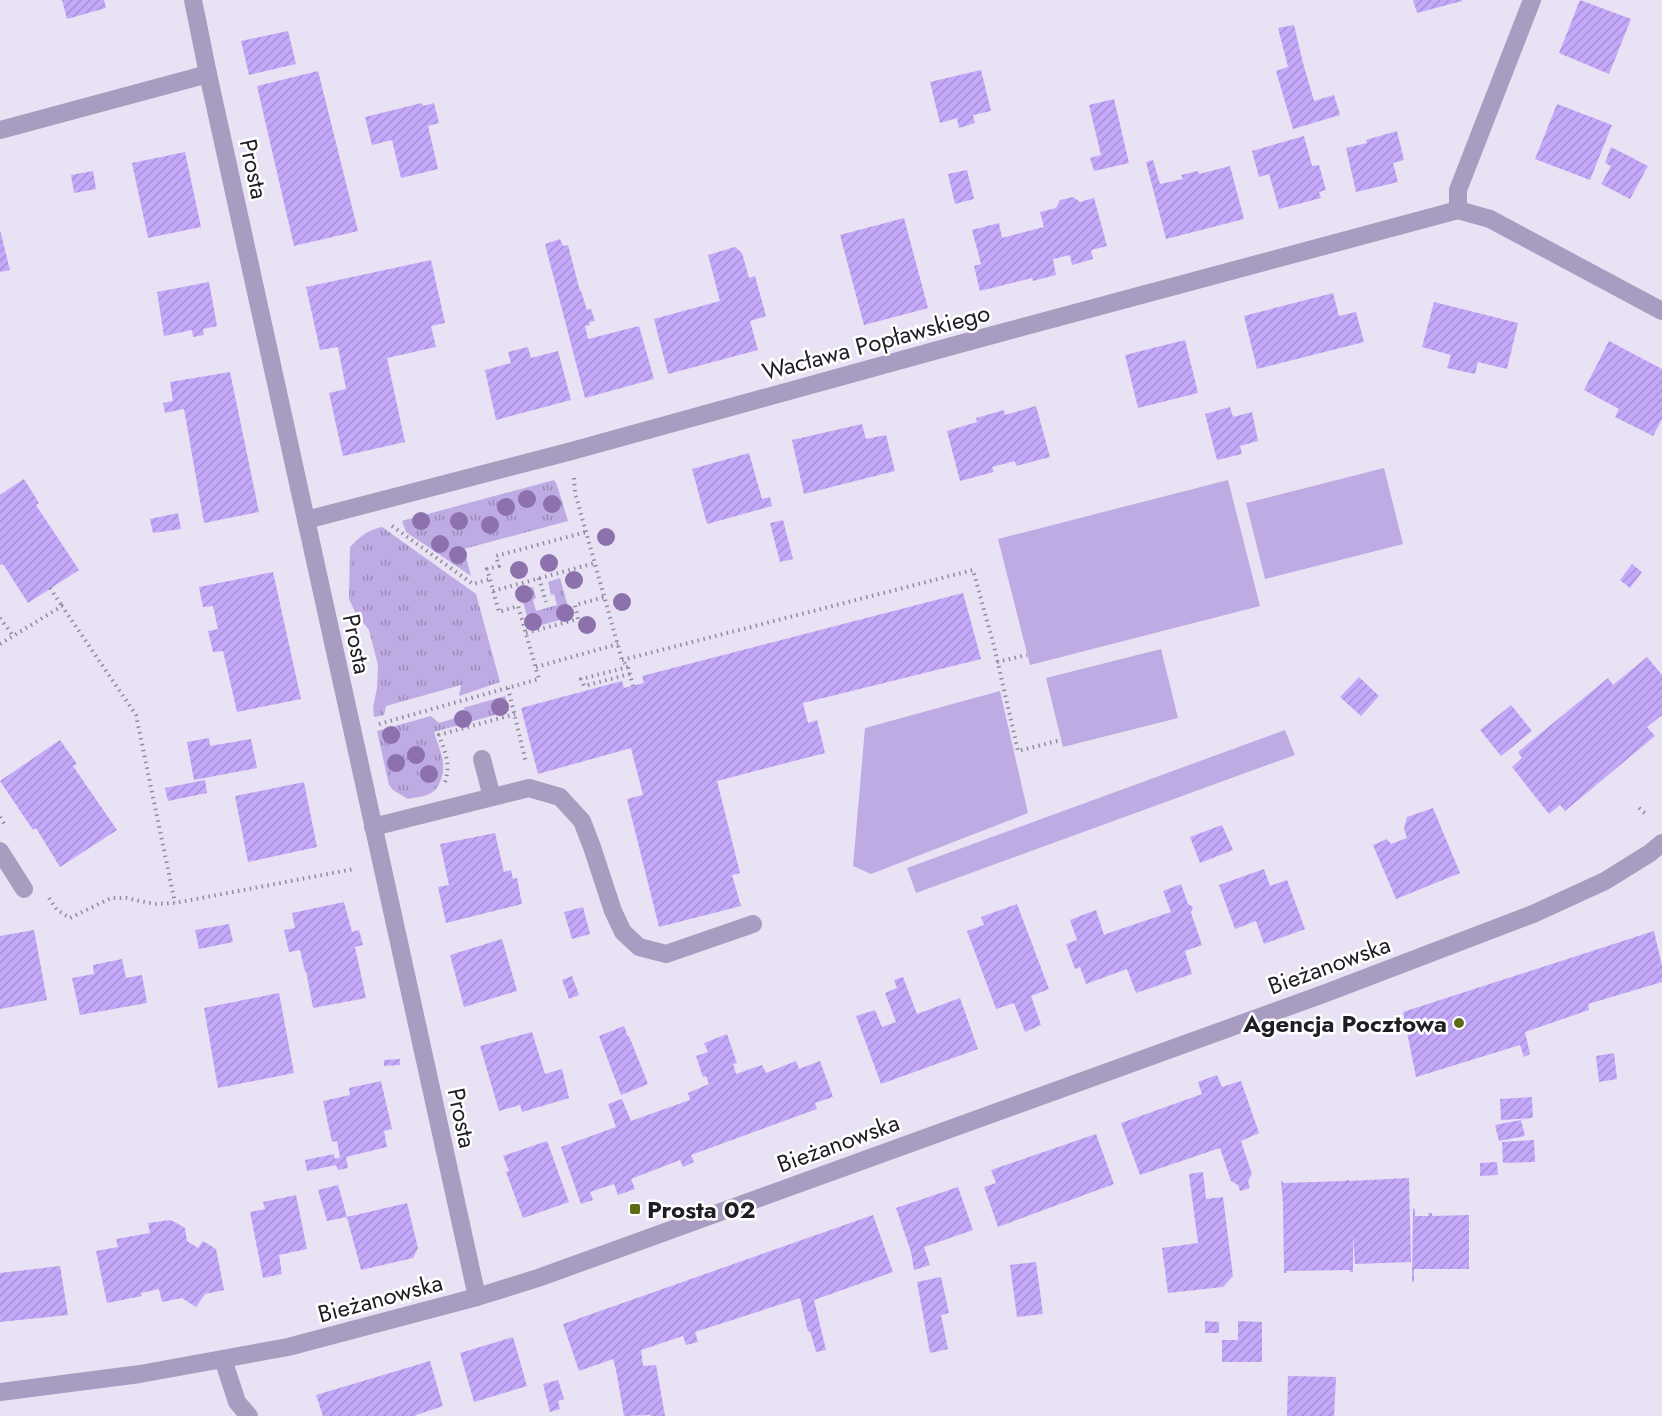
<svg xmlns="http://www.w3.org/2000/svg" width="1662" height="1416" font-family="Jost,sans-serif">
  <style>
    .grass { fill: url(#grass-tufts) }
    .green { fill: #beabe4 }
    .building { fill: url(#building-hatch) }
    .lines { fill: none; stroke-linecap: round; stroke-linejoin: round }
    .path { stroke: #908c99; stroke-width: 4; stroke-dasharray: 1.5 4.5; stroke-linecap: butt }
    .minor { stroke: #a89cc0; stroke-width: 18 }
    .tree { fill: #8c71ac }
    .poi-dot { fill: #5c6b15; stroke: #fff; stroke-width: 2 }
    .labels { text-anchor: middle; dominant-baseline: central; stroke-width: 5; stroke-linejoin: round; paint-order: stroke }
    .street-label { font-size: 24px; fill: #1f1e24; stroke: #fff }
    .poi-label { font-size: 24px; font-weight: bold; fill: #1f1e24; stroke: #fff; text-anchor: end }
  </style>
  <defs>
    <pattern id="grass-tufts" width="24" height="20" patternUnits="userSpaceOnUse" patternTransform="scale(1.5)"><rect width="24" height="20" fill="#beabe4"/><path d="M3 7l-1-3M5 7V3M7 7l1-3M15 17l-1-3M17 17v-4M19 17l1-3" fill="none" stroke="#9a8bb9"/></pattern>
    <pattern id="building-hatch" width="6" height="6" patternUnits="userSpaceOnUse" patternTransform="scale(1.5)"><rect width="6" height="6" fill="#c4a8f9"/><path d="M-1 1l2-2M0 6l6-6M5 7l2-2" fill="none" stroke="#a890d5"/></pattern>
  </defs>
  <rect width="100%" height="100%" fill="#e8e2f4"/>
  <!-- grass -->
  <g class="grass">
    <path d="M554 480 557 485 568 521 464 549 471 576 406 532 402 521Z"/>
    <path d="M382 527 476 594 500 682 459 696 461 685 386 706 384 715 374 717 373 707 377 688 378 665 369 630 355 612 349 599 350 547C360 537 367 530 382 527Z"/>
    <path d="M560 578 571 617 530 628 520 590 533 587 536 598 533 600 536 611 557 605 554 594 551 595 548 582Z"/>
    <path d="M505 696 509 711 434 732C439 749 448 764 440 782 438 787 436 790 431 793 425 797 416 797 408 799L393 790 389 785 377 731 431 716 439 723 469 714 463 708Z"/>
  </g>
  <!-- green -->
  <g class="green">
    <path d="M1384 468 1403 544 1265 579 1246 503Z"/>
    <path d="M1228 480 1260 606 1030 665 998 539Z"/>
    <path d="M1161 649 1178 718 1063 747 1046 678Z"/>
    <path d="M1000 691 1028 813 871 874 853 866 865 728Z"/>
    <path d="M1285 730 1295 755 916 893 907 868Z"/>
  </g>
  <!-- building -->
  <g class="building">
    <path d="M62 0H104L106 8 67 19Z"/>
    <path d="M1413 0H1462V1L1417 13Z"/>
    <path d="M1580 0 1631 19 1609 74 1559 53Z"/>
    <path d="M1294 25 1303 63 1314 101 1334 95 1340 115 1293 129 1276 71 1288 67 1278 28Z"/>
    <path d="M288 31 296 64 249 75 241 41Z"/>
    <path d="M981 70 991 111 973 115 975 123 959 128 957 118 940 123 930 82Z"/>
    <path d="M318 71 358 231 294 246 257 86Z"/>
    <path d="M1114 99 1129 163 1094 171 1090 158 1101 155 1089 105Z"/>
    <path d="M422 103 423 106 434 103 439 123 428 126 438 169 401 178 392 140 372 145 365 117Z"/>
    <path d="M1557 104 1612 125 1590 180 1535 159Z"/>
    <path d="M1397 131 1404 160 1393 163 1398 182 1356 192 1346 148 1367 143 1366 140Z"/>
    <path d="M1304 136 1312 166 1319 165 1326 190 1319 192 1321 198 1279 209 1269 174 1259 177 1252 151Z"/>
    <path d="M1611 147 1648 166 1630 199 1601 184 1611 166 1605 163Z"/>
    <path d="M185 152 201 227 148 238 132 163Z"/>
    <path d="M1153 160 1160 184 1183 179 1181 175 1198 171 1199 174 1230 166 1244 219 1166 239 1146 162Z"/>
    <path d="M967 170 974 199 955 204 948 174Z"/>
    <path d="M93 171 96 189 74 193 71 175Z"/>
    <path d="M1073 197 1080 202 1094 198 1107 246 1091 250 1093 259 1072 265 1070 255 1053 259 1056 275 1033 281 1032 278 980 291 974 266 981 264 972 230 999 223 1002 238 1044 227 1040 212 1056 208 1060 200Z"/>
    <path d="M904 218 928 308 864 325 840 235Z"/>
    <path d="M0 230 10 270 0 272Z"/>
    <path d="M560 239 563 246 568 245 580 291H581L587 310 591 309 595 321 589 322 590 325 585 326 588 339 639 326 654 379 585 398 545 244Z"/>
    <path d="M735 247 742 253 749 278 755 276 766 316 750 321 758 350 668 374 654 319 720 301 708 255Z"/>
    <path d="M431 260 445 323 431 326 436 347 387 358 405 442 343 456 329 393 346 389 338 347 320 350 306 287Z"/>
    <path d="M209 282 217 326 203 329 204 335 193 337 192 330 164 336 157 292Z"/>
    <path d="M1333 293 1339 316 1356 312 1364 342 1257 369 1244 316Z"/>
    <path d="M1434 302 1518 323 1507 369 1478 362 1475 374 1447 368 1451 355 1422 347Z"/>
    <path d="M1185 340 1198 393 1138 408 1125 355Z"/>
    <path d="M1609 341 1662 369V419L1653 436 1615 417 1619 409 1584 390Z"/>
    <path d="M528 347 531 358 558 351 571 400 496 420 485 370 511 363 508 352Z"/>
    <path d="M230 372 259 512 204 523 184 409 165 413 163 403 173 401 170 382Z"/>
    <path d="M1036 406 1050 457 1016 466 1015 461 992 467 994 472 960 481 947 431 977 422 976 418 1004 410 1005 415Z"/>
    <path d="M1230 407 1233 417 1252 412 1258 441 1240 446 1242 454 1217 460 1205 414Z"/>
    <path d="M862 424 866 439 886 435 895 471 804 494 792 440Z"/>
    <path d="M749 453 762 499 770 497 772 506 707 524 692 469Z"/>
    <path d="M24 479 39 503 36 505 79 570 28 603 3 564 0 565V495Z"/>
    <path d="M178 513 181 529 153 533 150 519Z"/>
    <path d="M783 520 793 559 780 562 770 523Z"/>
    <path d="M1632 564 1642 572 1630 588 1620 580Z"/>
    <path d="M273 572 301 699 237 712 223 651 213 652 208 631 218 629 213 606 203 607 199 587Z"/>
    <path d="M963 593 981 659 803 703 808 723 817 720 825 753 717 781 740 873 732 875 741 906 659 927 627 799 643 795 631 748 538 774 521 708 622 681 624 688 644 683 642 676Z"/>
    <path d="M1647 657 1662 675V715L1647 727 1655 736 1565 811 1560 805 1549 814 1512 767 1522 758 1518 752 1608 678 1613 685Z"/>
    <path d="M1359 677 1379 696 1361 716 1340 697Z"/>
    <path d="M1511 705 1532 731 1501 756 1480 730Z"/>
    <path d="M209 738 210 746 251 739 257 768 194 780 187 742Z"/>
    <path d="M60 740 77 764 73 766 117 830 60 867 36 828 33 830 0 781Z"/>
    <path d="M205 780 207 793 168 801 165 788Z"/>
    <path d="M304 782 317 847 248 862 235 796Z"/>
    <path d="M1433 808 1460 873 1396 899 1373 845 1387 839 1391 844 1407 838 1404 829 1407 817Z"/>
    <path d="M1222 825 1233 850 1200 863 1190 837Z"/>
    <path d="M495 833 504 872 511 870 513 879 517 878 522 904 446 923 438 887 449 885 440 844Z"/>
    <path d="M1264 869 1270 886 1287 880 1305 929 1264 944 1256 921 1235 929 1219 885Z"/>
    <path d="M1181 884 1188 904 1193 907 1191 913 1202 945 1185 951 1192 974 1136 993 1127 969 1086 984 1080 967 1075 969 1066 944 1077 940 1070 920 1096 910 1104 935 1106 934 1171 912 1163 891Z"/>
    <path d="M344 902 352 932 359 930 363 945 355 947 366 998 313 1008 306 971 305 972 300 950 289 952 284 930 295 928 292 913Z"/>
    <path d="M1017 904 1049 989 1031 996 1041 1025 1025 1032 1014 1003 996 1009 967 931 984 925 981 917Z"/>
    <path d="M583 907 590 934 572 939 564 912Z"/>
    <path d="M229 924 233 942 199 949 195 930Z"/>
    <path d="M34 930 47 1000 0 1009V936Z"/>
    <path d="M1654 931 1662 966V982L1588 1004 1589 1010 1525 1032 1530 1054 1524 1057 1520 1045 1416 1077 1403 1012Z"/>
    <path d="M502 939 517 991 464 1007 450 955Z"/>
    <path d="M122 959 126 978 142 975 147 1003 80 1015 72 978 94 974 93 965Z"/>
    <path d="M572 976 579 995 569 999 562 980Z"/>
    <path d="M903 977 917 1014 960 998 978 1049 881 1084 856 1016 875 1010 882 1027 896 1022 885 993 897 988 894 980Z"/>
    <path d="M279 993 294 1073 218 1088 204 1008Z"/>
    <path d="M624 1026 628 1037 629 1036 648 1084 621 1095 599 1036Z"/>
    <path d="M532 1032 545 1074 562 1069 569 1098 522 1112 520 1105 499 1111 480 1046Z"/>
    <path d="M727 1034 737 1063 733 1064 736 1074 762 1065 766 1073 796 1061 799 1069 820 1061 833 1097 815 1103 817 1109 691 1155 694 1162 683 1167 680 1160 631 1179 635 1189 618 1195 614 1184 590 1192 593 1200 581 1204 561 1147 616 1127 608 1104 622 1099 631 1121 690 1100 688 1093 709 1084 706 1076 703 1077 696 1056 708 1052 704 1043Z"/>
    <path d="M1614 1053 1617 1079 1599 1082 1596 1056Z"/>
    <path d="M400 1059V1065L384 1066V1060Z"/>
    <path d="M1217 1075 1222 1087 1241 1081 1259 1133 1241 1141 1252 1174 1248 1181 1250 1188 1240 1191 1238 1185 1231 1181 1220 1148 1140 1175 1121 1123 1202 1094 1198 1082Z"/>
    <path d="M381 1081 392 1129 384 1131 387 1147 346 1157 348 1168 338 1170 336 1165 307 1171 305 1160 334 1154 335 1159 340 1157 337 1141 332 1142 323 1101 350 1095 349 1088Z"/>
    <path d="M1532 1097 1533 1118 1501 1120 1500 1099Z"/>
    <path d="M1521 1120 1525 1136 1499 1141 1495 1125Z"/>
    <path d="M1096 1134 1114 1184 998 1227 984 1187 996 1183 991 1170Z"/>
    <path d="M1534 1140 1535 1162 1503 1163 1502 1142Z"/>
    <path d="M547 1141 569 1202 523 1218 506 1172 509 1171 503 1156Z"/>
    <path d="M1497 1162 1498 1175 1480 1176V1163Z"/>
    <path d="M1203 1172 1206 1199 1223 1197 1233 1276 1223 1287 1168 1293 1162 1248 1198 1243 1189 1174Z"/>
    <path d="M1409 1178 1411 1262 1355 1264 1353 1235V1272H1350V1270L1286 1271 1287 1273H1284L1283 1203 1281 1181H1283V1183L1346 1181V1180H1349V1181Z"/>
    <path d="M338 1185 347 1217 327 1221 318 1190Z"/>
    <path d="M958 1187 973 1230 924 1247 930 1265 914 1270 911 1252 896 1208Z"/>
    <path d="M296 1195 307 1249 279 1255 282 1274 263 1278 250 1212 265 1209 263 1202Z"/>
    <path d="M407 1203 418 1248 413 1258 361 1270 347 1217Z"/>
    <path d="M1413 1208 1415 1209V1216H1429L1428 1213H1432V1216L1469 1215V1269H1414V1282H1412Z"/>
    <path d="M873 1215 893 1272 814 1300 826 1350 816 1352 810 1331 808 1332 800 1298 695 1332 698 1342 686 1345 683 1336 641 1350 643 1366 656 1365 665 1416H651L650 1415 624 1416 616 1370 613 1359 579 1371 563 1324Z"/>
    <path d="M171 1220 185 1228 187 1241 198 1248 203 1241 216 1249 224 1290 205 1294 196 1307 182 1298 162 1302 159 1289 141 1293 142 1296 107 1303 96 1251 118 1247 116 1239 150 1233 148 1223Z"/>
    <path d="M1036 1262 1043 1314 1017 1317 1010 1265Z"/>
    <path d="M60 1266 68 1315 0 1322V1273Z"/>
    <path d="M941 1277 949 1313 941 1315 948 1349 930 1353 917 1282Z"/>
    <path d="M1205 1321 1219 1322V1333H1205Z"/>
    <path d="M1238 1321 1262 1322V1362H1222V1340H1238Z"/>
    <path d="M513 1337 527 1386 474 1402 460 1353Z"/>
    <path d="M430 1361 443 1406 416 1415V1416H323L316 1395Z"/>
    <path d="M1288 1376 1336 1377 1334 1416H1287Z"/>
    <path d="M558 1380 564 1399 558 1401 560 1409 550 1412 543 1384Z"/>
  </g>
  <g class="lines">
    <!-- path -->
    <g class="path">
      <path d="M574 478 575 493 622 660 628 667 633 686"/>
      <path d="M392 526 473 584 490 579"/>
      <path d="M539 578 546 602"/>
      <path d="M50 588 62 606"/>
      <path d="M493 591 595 563"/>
      <path d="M0 618 13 636"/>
      <path d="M526 633 578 619 575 605 605 597"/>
      <path d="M0 644 62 606 136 715 175 903"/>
      <path d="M622 660 973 570 994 646 1018 751 1061 740"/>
      <path d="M997 662 1027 655"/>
      <path d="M536 667 618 644"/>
      <path d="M628 667 581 679 584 686 630 674"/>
      <path d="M508 688 526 763"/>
      <path d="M379 724 539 679 518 606 499 612 487 569 499 566 496 556 586 532"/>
      <path d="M445 782C451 764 445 752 439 735L515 714"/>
      <path d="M1639 808 1648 816"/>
      <path d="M0 817 5 825"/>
      <path d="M49 898 57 910 70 918 111 898H126L155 904 175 903 354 869"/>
    </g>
    <!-- minor -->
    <g class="minor">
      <path d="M193 0 208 74 477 1297"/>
      <path d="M0 130 208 74"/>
      <path d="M1458 210 1490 219 1662 311"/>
      <path d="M1458 210V190L1532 0"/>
      <path d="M306 520 568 452 963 343 1458 210"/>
      <path d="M482 759 492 797"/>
      <path d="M373 827 529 788 560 797 582 821 592 847 613 911 623 932 639 947 666 954 753 924"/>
      <path d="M0 851 24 889"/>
      <path d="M223 1359 237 1402 249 1416"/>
      <path d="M0 1392 140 1374 288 1347 477 1297 538 1278 1326 993 1533 914 1605 881 1650 853 1662 843"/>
    </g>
  </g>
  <!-- trees -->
  <g class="tree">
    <circle cx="527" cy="499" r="9"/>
    <circle cx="552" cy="504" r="9"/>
    <circle cx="506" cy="507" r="9"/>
    <circle cx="421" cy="521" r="9"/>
    <circle cx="459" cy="521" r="9"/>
    <circle cx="490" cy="525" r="9"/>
    <circle cx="606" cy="537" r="9"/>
    <circle cx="440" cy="544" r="9"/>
    <circle cx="458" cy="555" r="9"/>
    <circle cx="549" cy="563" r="9"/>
    <circle cx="519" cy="570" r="9"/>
    <circle cx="574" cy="580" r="9"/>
    <circle cx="524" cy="594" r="9"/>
    <circle cx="622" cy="602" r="9"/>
    <circle cx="565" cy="613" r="9"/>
    <circle cx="533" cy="622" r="9"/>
    <circle cx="587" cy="625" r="9"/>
    <circle cx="500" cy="707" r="9"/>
    <circle cx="463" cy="719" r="9"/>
    <circle cx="391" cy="735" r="9"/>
    <circle cx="416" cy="755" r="9"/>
    <circle cx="396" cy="763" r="9"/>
    <circle cx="429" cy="774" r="9"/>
  </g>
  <!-- markers -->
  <g class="poi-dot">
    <circle cx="1459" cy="1023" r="6"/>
    <rect x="629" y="1203" width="12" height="12" rx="3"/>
  </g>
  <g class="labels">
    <!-- street labels -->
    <g class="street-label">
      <text transform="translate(254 169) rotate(78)">Prosta</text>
      <text transform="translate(876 342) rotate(-15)">Wacława Popławskiego</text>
      <text transform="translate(357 644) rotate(78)">Prosta</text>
      <text transform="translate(1329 965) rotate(-20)">Bieżanowska</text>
      <text transform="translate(462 1118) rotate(78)">Prosta</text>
      <text transform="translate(838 1143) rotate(-20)">Bieżanowska</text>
      <text transform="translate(380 1298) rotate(-15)">Bieżanowska</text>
    </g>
    <!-- poi labels -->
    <g class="poi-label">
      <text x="1447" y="1023">Agencja Pocztowa</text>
      <text x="647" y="1209" text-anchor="start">Prosta 02</text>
    </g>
  </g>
</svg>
